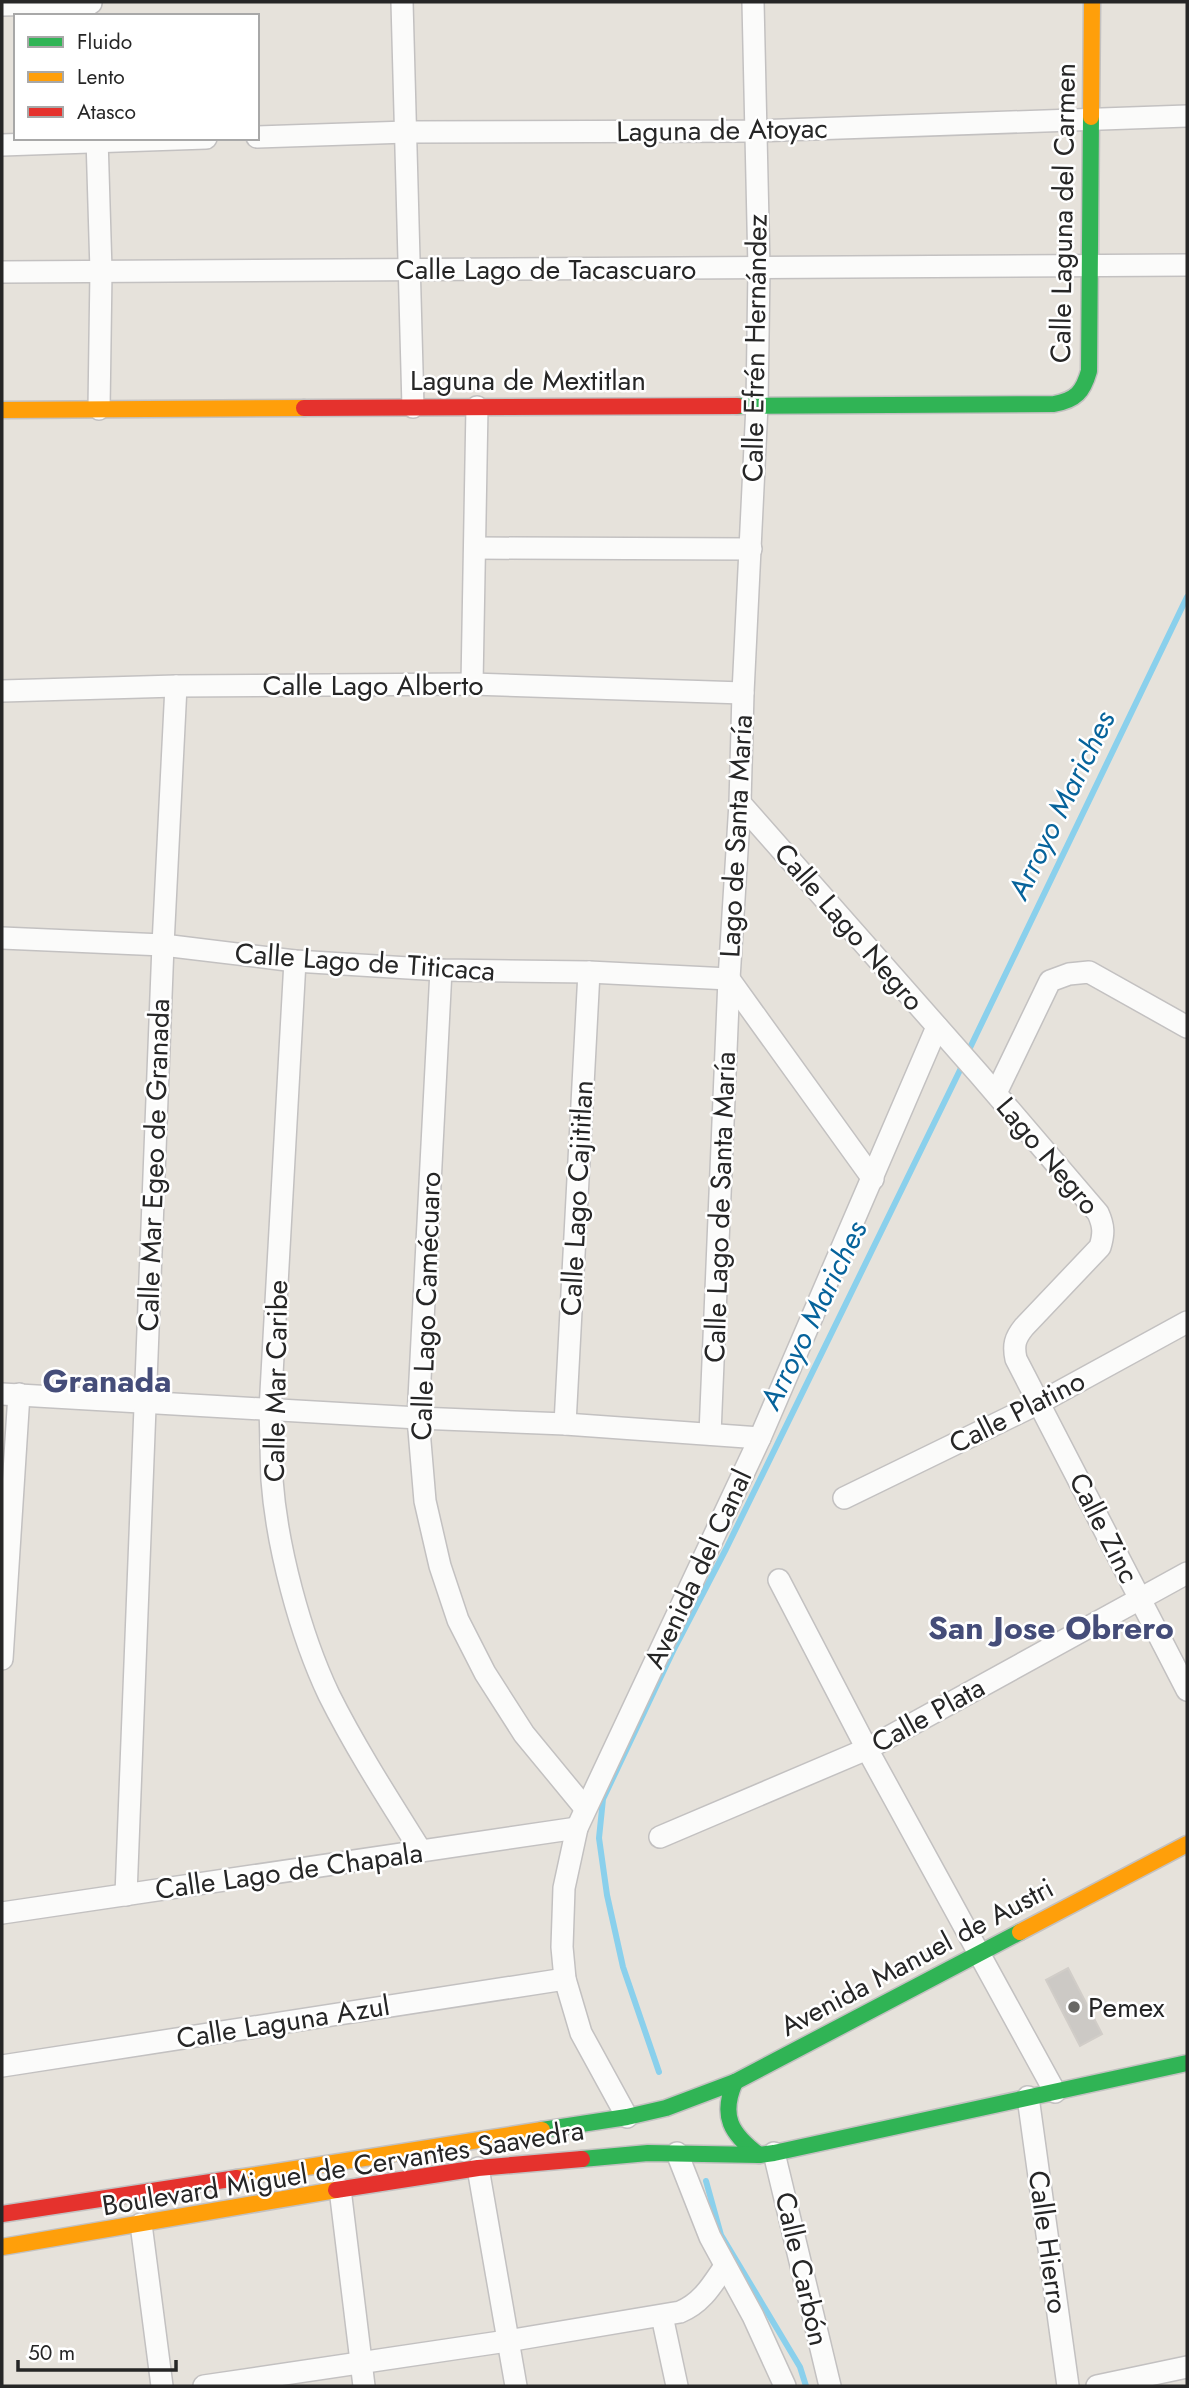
<svg xmlns="http://www.w3.org/2000/svg" width="1189" height="2388" font-family="Jost,sans-serif">
  <style>
    .lines { fill: none; stroke-linecap: round; stroke-linejoin: round }
    .stream { stroke: #8ad0ec; stroke-width: 6 }
    .building { fill: #ccc9c5; stroke: #d1cdc8; stroke-width: 2 }
    .street-casing { stroke: #c3c1c1; stroke-width: 24 }
    .fast-casing { stroke: #c3c1c1; stroke-width: 19 }
    .slow-casing { stroke: #c3c1c1; stroke-width: 19 }
    .jam-casing { stroke: #c3c1c1; stroke-width: 19 }
    .street { stroke: #fbfbfa; stroke-width: 21 }
    .fast { stroke: #30b455; stroke-width: 16 }
    .slow { stroke: #ff9f0a; stroke-width: 16 }
    .jam { stroke: #e5322d; stroke-width: 16 }
    .poi-dot { fill: #696865; stroke: #fff; stroke-width: 2.5 }
    .labels { text-anchor: middle; dominant-baseline: central; stroke-width: 5; stroke-linejoin: round; paint-order: stroke }
    .street-label { font-size: 28px; fill: #262626; stroke: #fff }
    .poi-label { font-size: 28px; fill: #262626; stroke: #fff; text-anchor: start }
    .water-label { font-size: 30px; font-style: italic; fill: #06639b; stroke: #fff }
    .quarter-label { font-size: 32px; font-weight: bold; fill: #454d79; stroke: #fff }
  </style>
  <rect width="100%" height="100%" fill="#e6e2db"/>
  <g class="lines">
    <!-- stream -->
    <g class="stream">
      <path d="M967 1054 1187 597"/>
      <path d="M659 2072 623 1967 607 1895 599 1838 603 1799 674 1649 726 1549 963 1064"/>
      <path d="M706 2181 721 2235 800 2367 806 2386"/>
    </g>
  </g>
  <!-- building -->
  <path class="building" d="M1068 1968 1102 2034 1080 2046 1046 1980Z"/>
  <g class="lines">
    <!-- street casing -->
    <g class="street-casing">
      <g id="street">
        <path d="M402 2 413 407"/>
        <path d="M2 5 91 3"/>
        <path d="M257 137 407 132 755 131 1187 116"/>
        <path d="M97 138 101 271 99 409"/>
        <path d="M2 145 206 138"/>
        <path d="M2 272 1187 265"/>
        <path d="M475 548 751 549"/>
        <path d="M472 684 477 407"/>
        <path d="M2 691 176 686 472 684 743 693"/>
        <path d="M740 803 979 1074 1098 1213C1104 1226 1104 1234 1100 1247L1024 1327C1015 1338 1013 1345 1016 1359L1187 1690"/>
        <path d="M2 938 163 945 295 961 441 970 589 972 729 979"/>
        <path d="M295 961 270 1410C271 1433 271 1457 272 1480 277 1547 300 1634 329 1695 356 1749 389 1800 421 1851"/>
        <path d="M441 970 418 1418 425 1501 440 1566 458 1620 485 1673 524 1734 585 1808"/>
        <path d="M729 979 873 1179"/>
        <path d="M996 1093 1050 981 1069 974 1089 972 1187 1027"/>
        <path d="M2 1394 418 1418 565 1424 760 1438"/>
        <path d="M565 1424 589 972"/>
        <path d="M710 1434 729 979 740 803 743 693 757 405 759 268 753 2"/>
        <path d="M844 1498 1039 1403 1187 1322"/>
        <path d="M779 1580 867 1749 1055 2092"/>
        <path d="M2 1659 19 1394"/>
        <path d="M660 1837 867 1749 1187 1573"/>
        <path d="M126 1895 163 945 176 686"/>
        <path d="M2 1913 577 1828"/>
        <path d="M2 2066 565 1979"/>
        <path d="M1028 2097 1068 2386"/>
        <path d="M627 2117 581 2033 565 1979 562 1947 564 1888 577 1828 760 1438 937 1027"/>
        <path d="M677 2153 710 2237 753 2316 785 2386"/>
        <path d="M774 2153 830 2386"/>
        <path d="M478 2168 516 2386"/>
        <path d="M340 2189 364 2386"/>
        <path d="M141 2224 162 2386"/>
        <path d="M662 2316 677 2386"/>
        <path d="M204 2386 507 2341 680 2312C702 2303 712 2285 725 2266"/>
        <path d="M1097 2386 1187 2367"/>
      </g>
    </g>
    <!-- fast casing -->
    <g class="fast-casing">
      <g id="fast">
        <path d="M737 406 1054 404C1076 400 1083 392 1089 371L1091 117"/>
        <path d="M735 2082C720 2116 731 2134 759 2155"/>
        <path d="M542 2130 627 2117 666 2108 735 2082 1020 1932"/>
        <path d="M582 2159 648 2153 759 2155 774 2153 1187 2063"/>
      </g>
    </g>
    <!-- slow casing -->
    <g class="slow-casing">
      <g id="slow">
        <path d="M1091 117 1092 2"/>
        <path d="M2 410 304 408"/>
        <path d="M1020 1932 1187 1844"/>
        <path d="M237 2178 542 2130"/>
        <path d="M2 2247 336 2190"/>
      </g>
    </g>
    <!-- jam casing -->
    <g class="jam-casing">
      <g id="jam">
        <path d="M304 408 737 406"/>
        <path d="M336 2190 478 2168 582 2159"/>
        <path d="M2 2214 237 2178"/>
      </g>
    </g>
    <!-- street -->
    <use href="#street" class="street"/>
    <!-- fast -->
    <use href="#fast" class="fast"/>
    <!-- slow -->
    <use href="#slow" class="slow"/>
    <!-- jam -->
    <use href="#jam" class="jam"/>
  </g>
  <!-- markers -->
  <circle class="poi-dot" cx="1074" cy="2007" r="7"/>
  <g class="labels">
    <!-- street labels -->
    <g class="street-label">
      <text transform="translate(722 130) rotate(-1)">Laguna de Atoyac</text>
      <text transform="translate(1063 213) rotate(-89)">Calle Laguna del Carmen</text>
      <text x="546" y="269">Calle Lago de Tacascuaro</text>
      <text transform="translate(755 348) rotate(-89)">Calle Efrén Hernández</text>
      <text x="528" y="380">Laguna de Mextitlan</text>
      <text x="373" y="685">Calle Lago Alberto</text>
      <text transform="translate(736 836) rotate(-87)">Lago de Santa María</text>
      <text transform="translate(849 927) rotate(49)">Calle Lago Negro</text>
      <text transform="translate(365 962) rotate(4)">Calle Lago de Titicaca</text>
      <text transform="translate(1048 1156) rotate(50)">Lago Negro</text>
      <text transform="translate(154 1165) rotate(-88)">Calle Mar Egeo de Granada</text>
      <text transform="translate(577 1198) rotate(-87)">Calle Lago Cajititlan</text>
      <text transform="translate(720 1207) rotate(-88)">Calle Lago de Santa María</text>
      <text transform="translate(426 1306) rotate(-88)">Calle Lago Camécuaro</text>
      <text transform="translate(276 1381) rotate(-89)">Calle Mar Caribe</text>
      <text transform="translate(1017 1412) rotate(-27)">Calle Platino</text>
      <text transform="translate(1104 1528) rotate(63)">Calle Zinc</text>
      <text transform="translate(698 1569) rotate(-65)">Avenida del Canal</text>
      <text transform="translate(928 1715) rotate(-29)">Calle Plata</text>
      <text transform="translate(289 1871) rotate(-8)">Calle Lago de Chapala</text>
      <text transform="translate(917 1957) rotate(-28)">Avenida Manuel de Austri</text>
      <text transform="translate(283 2022) rotate(-9)">Calle Laguna Azul</text>
      <text transform="translate(343 2168) rotate(-9)">Boulevard Miguel de Cervantes Saavedra</text>
      <text transform="translate(1048 2242) rotate(82)">Calle Hierro</text>
      <text transform="translate(802 2269) rotate(77)">Calle Carbón</text>
    </g>
    <!-- poi labels -->
    <g class="poi-label">
      <text x="1088" y="2007">Pemex</text>
    </g>
    <!-- water labels -->
    <g class="water-label">
      <text transform="translate(1061 805) rotate(-64)">Arroyo Mariches</text>
      <text transform="translate(813 1315) rotate(-64)">Arroyo Mariches</text>
    </g>
    <!-- quarter labels -->
    <g class="quarter-label">
      <text x="107" y="1381">Granada</text>
      <text x="1051" y="1628">San Jose Obrero</text>
    </g>
  </g>
  <!-- border -->
  <rect width="1189" height="2388" fill="none" stroke="#262626" stroke-width="7"/>
  <!-- legend -->
  <rect x="14" y="14" width="245" height="126" fill="#ffffff" stroke="#a8a8a8" stroke-width="2"/>
  <rect x="28" y="37" width="35" height="10" fill="#30b455" stroke="#a8a8a8" stroke-width="2"/>
  <text x="77" y="49" font-size="21" fill="#262626">Fluido</text>
  <rect x="28" y="72" width="35" height="10" fill="#ff9f0a" stroke="#a8a8a8" stroke-width="2"/>
  <text x="77" y="84" font-size="21" fill="#262626">Lento</text>
  <rect x="28" y="107" width="35" height="10" fill="#e5322d" stroke="#a8a8a8" stroke-width="2"/>
  <text x="77" y="119" font-size="21" fill="#262626">Atasco</text>
  <!-- scale -->
  <path d="M18 2360v10h158v-10" fill="none" stroke="#262626" stroke-width="3.5"/>
  <text x="28" y="2360" font-size="21" fill="#262626" stroke="#ffffff" stroke-width="5" paint-order="stroke">50 m</text>
</svg>
